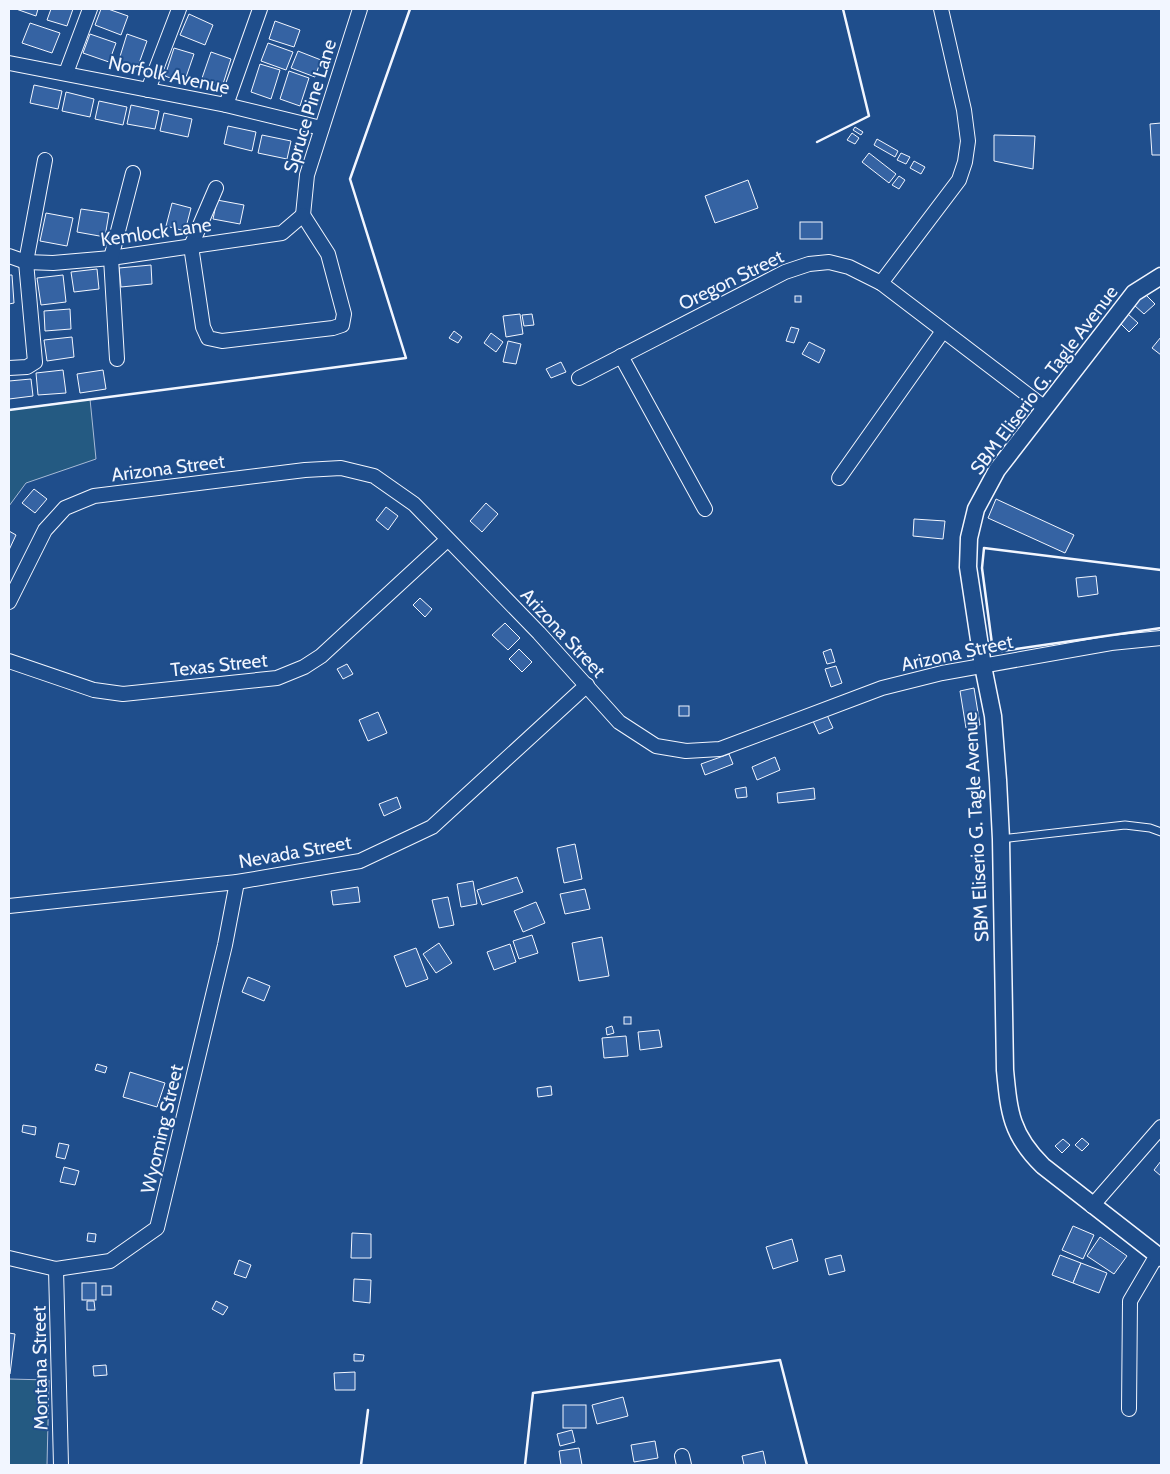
<svg xmlns="http://www.w3.org/2000/svg" width="1170" height="1474" font-family="Cabin,sans-serif">
  <style>
    .green { fill: #245a82; stroke: #a8bbd7 }
    .building { fill: #3563a3; stroke: #f2f6ff }
    .lines { fill: none; stroke-linecap: round; stroke-linejoin: round }
    .service-casing { stroke: #f2f6ff; stroke-width: 9 }
    .minor-casing { stroke: #f2f6ff; stroke-width: 16 }
    .tertiary-casing { stroke: #f2f6ff; stroke-width: 19 }
    .service { stroke: #1f4e8c; stroke-width: 7 }
    .minor { stroke: #1f4e8c; stroke-width: 14 }
    .tertiary { stroke: #1f4e8c; stroke-width: 16 }
    .wall { stroke: #f2f6ff; stroke-width: 2.5 }
    .labels { text-anchor: middle; dominant-baseline: central; stroke-width: 4; stroke-linejoin: round; paint-order: stroke }
    .street-label { font-size: 19px; fill: #f2f6ff; stroke: #1f4e8c }
  </style>
  <rect width="100%" height="100%" fill="#1f4e8c"/>
  <!-- green -->
  <g class="green">
    <path d="M90 399 96 459 26 483 9 506V410Z"/>
    <path d="M9 1379 49 1380 47 1465H9Z"/>
  </g>
  <!-- building -->
  <g class="building">
    <path d="M16 9H38L36 16Z"/>
    <path d="M51 9H73L67 26 47 20Z"/>
    <path d="M101 9H108L128 16 121 35 95 25Z"/>
    <path d="M189 14 213 25 205 45 180 35Z"/>
    <path d="M275 21 300 30 294 47 269 39Z"/>
    <path d="M30 23 60 33 52 53 22 43Z"/>
    <path d="M90 34 116 43 109 62 83 53Z"/>
    <path d="M127 34 147 41 137 69 118 63Z"/>
    <path d="M268 43 293 52 286 70 261 61Z"/>
    <path d="M174 48 194 54 184 83 165 76Z"/>
    <path d="M298 51 321 60 315 77 291 68Z"/>
    <path d="M211 52 231 59 222 87 201 81Z"/>
    <path d="M260 64 280 70 271 99 251 92Z"/>
    <path d="M289 71 309 78 300 106 280 99Z"/>
    <path d="M34 85 62 91 58 109 30 103Z"/>
    <path d="M66 92 94 99 90 117 62 111Z"/>
    <path d="M99 101 127 107 123 125 95 119Z"/>
    <path d="M131 105 159 111 155 129 127 124Z"/>
    <path d="M164 113 192 119 188 137 160 131Z"/>
    <path d="M1161 123V155H1152L1150 124Z"/>
    <path d="M228 126 256 132 252 151 224 144Z"/>
    <path d="M855 127 863 132 861 135 853 130Z"/>
    <path d="M852 133 859 138 855 144 847 140Z"/>
    <path d="M262 135 291 141 287 159 258 153Z"/>
    <path d="M994 135 1035 136 1033 169 994 161Z"/>
    <path d="M877 139 898 151 895 157 874 145Z"/>
    <path d="M869 153 896 174 889 183 862 162Z"/>
    <path d="M901 153 910 157 906 164 897 160Z"/>
    <path d="M914 161 925 167 921 174 910 168Z"/>
    <path d="M899 176 905 180 899 189 892 185Z"/>
    <path d="M748 180 758 208 715 223 705 196Z"/>
    <path d="M217 200 244 205 240 224 213 219Z"/>
    <path d="M172 203 191 208 185 231 166 226Z"/>
    <path d="M81 209 109 213 105 237 77 232Z"/>
    <path d="M46 213 73 218 67 246 40 241Z"/>
    <rect x="800" y="222" width="22" height="17"/>
    <path d="M151 265 152 284 121 287 119 268Z"/>
    <path d="M97 269 99 289 74 292 71 272Z"/>
    <path d="M9 275H12L14 303 9 304Z"/>
    <path d="M63 275 66 302 41 305 37 278Z"/>
    <path d="M1145 294 1155 304 1144 314 1134 305Z"/>
    <rect x="795" y="296" width="6" height="6"/>
    <path d="M70 309 71 329 45 331 44 311Z"/>
    <path d="M520 314 523 334 506 337 503 316Z"/>
    <path d="M532 314 534 325 524 326 522 315Z"/>
    <path d="M1128 314 1138 323 1129 332 1119 322Z"/>
    <path d="M791 327 799 329 794 343 786 341Z"/>
    <path d="M454 331 462 337 458 343 449 338Z"/>
    <path d="M491 333 503 342 496 352 484 343Z"/>
    <path d="M72 337 74 357 47 361 44 340Z"/>
    <path d="M1161 337V355L1152 348Z"/>
    <path d="M508 341 521 344 516 364 503 362Z"/>
    <path d="M809 342 825 350 819 363 802 354Z"/>
    <path d="M561 362 566 372 551 378 546 369Z"/>
    <path d="M63 370 66 393 38 395 36 373Z"/>
    <path d="M103 370 106 389 80 393 77 374Z"/>
    <path d="M31 379 33 396 9 399V381Z"/>
    <path d="M34 489 47 499 35 513 22 503Z"/>
    <path d="M996 499 1074 535 1065 553 988 518Z"/>
    <path d="M486 503 498 514 482 532 470 521Z"/>
    <path d="M386 507 398 516 388 530 376 520Z"/>
    <path d="M914 519 945 521 943 539 913 536Z"/>
    <path d="M9 531 16 535 9 550Z"/>
    <path d="M1096 576 1098 594 1078 597 1076 578Z"/>
    <path d="M420 598 432 609 425 617 413 605Z"/>
    <path d="M505 623 520 638 508 650 492 635Z"/>
    <path d="M519 649 532 662 522 672 509 659Z"/>
    <path d="M831 649 835 662 827 664 823 652Z"/>
    <path d="M347 664 353 674 343 679 337 669Z"/>
    <path d="M836 666 842 683 831 687 825 669Z"/>
    <path d="M974 688 980 725 966 728 960 691Z"/>
    <rect x="679" y="706" width="10" height="10"/>
    <path d="M378 712 387 733 368 741 359 720Z"/>
    <path d="M827 715 833 728 819 734 813 721Z"/>
    <path d="M729 754 733 764 705 775 701 764Z"/>
    <path d="M775 757 780 770 757 780 752 767Z"/>
    <path d="M746 787 747 797 737 798 735 789Z"/>
    <path d="M814 788 815 799 778 803 777 793Z"/>
    <path d="M397 797 401 808 384 816 379 804Z"/>
    <path d="M575 844 582 879 564 883 557 848Z"/>
    <path d="M517 877 523 892 482 905 477 890Z"/>
    <path d="M473 881 477 904 461 907 457 884Z"/>
    <path d="M358 887 360 902 333 905 331 891Z"/>
    <path d="M585 889 590 909 565 914 560 894Z"/>
    <path d="M448 897 454 925 439 928 432 900Z"/>
    <path d="M536 902 545 923 523 932 514 911Z"/>
    <path d="M532 935 538 953 519 959 513 941Z"/>
    <path d="M602 937 609 976 579 981 572 943Z"/>
    <path d="M439 943 452 963 436 973 423 954Z"/>
    <path d="M510 944 516 962 494 970 487 952Z"/>
    <path d="M416 948 428 979 406 987 394 956Z"/>
    <path d="M248 977 270 986 264 1001 242 992Z"/>
    <rect x="624" y="1017" width="7" height="7"/>
    <path d="M612 1026 614 1033 607 1035 606 1028Z"/>
    <path d="M659 1030 662 1047 640 1050 638 1032Z"/>
    <path d="M626 1036 628 1056 604 1058 602 1038Z"/>
    <path d="M97 1064 107 1067 105 1073 95 1070Z"/>
    <path d="M130 1072 165 1083 157 1107 123 1097Z"/>
    <path d="M551 1086 552 1095 538 1097 537 1088Z"/>
    <path d="M23 1125 36 1127 35 1135 22 1132Z"/>
    <path d="M1082 1138 1089 1144 1082 1151 1075 1145Z"/>
    <path d="M1063 1139 1070 1145 1062 1153 1055 1146Z"/>
    <path d="M59 1143 69 1145 65 1159 56 1157Z"/>
    <path d="M1161 1161V1176L1154 1170Z"/>
    <path d="M64 1167 79 1171 75 1185 60 1182Z"/>
    <path d="M1073 1226 1094 1235 1083 1259 1062 1250Z"/>
    <path d="M88 1233 96 1234 95 1242 87 1241Z"/>
    <path d="M352 1233 371 1234V1258H351Z"/>
    <path d="M1100 1237 1127 1256 1114 1274 1087 1256Z"/>
    <path d="M792 1239 798 1261 773 1269 766 1247Z"/>
    <path d="M841 1255 845 1271 829 1275 825 1259Z"/>
    <path d="M1060 1255 1081 1263 1073 1283 1052 1275Z"/>
    <path d="M239 1260 251 1265 246 1278 234 1274Z"/>
    <path d="M1081 1263 1107 1273 1099 1293 1073 1283Z"/>
    <path d="M354 1279 371 1280 370 1303 353 1301Z"/>
    <rect x="82" y="1283" width="14" height="17"/>
    <rect x="102" y="1286" width="9" height="9"/>
    <path d="M87 1301H94L95 1310H87Z"/>
    <path d="M216 1301 228 1307 223 1315 212 1309Z"/>
    <path d="M9 1333 15 1334 10 1374H9Z"/>
    <path d="M354 1354 364 1355 363 1361H354Z"/>
    <path d="M106 1365 107 1375 94 1376 93 1366Z"/>
    <path d="M355 1372V1390H335L334 1373Z"/>
    <path d="M623 1397 628 1416 597 1424 592 1405Z"/>
    <rect x="563" y="1405" width="23" height="23"/>
    <path d="M572 1430 575 1442 560 1446 557 1434Z"/>
    <path d="M655 1441 658 1458 634 1462 631 1445Z"/>
    <path d="M579 1448 582 1465H561L559 1451Z"/>
    <path d="M763 1451 766 1465H744L742 1456Z"/>
  </g>
  <g class="lines">
    <!-- service casing -->
    <g class="service-casing">
      <path id="service" d="M1001 839 1125 825 1150 828 1161 832"/>
    </g>
    <!-- minor casing -->
    <g class="minor-casing">
      <g id="minor">
        <path d="M9 63 226 105 321 128"/>
        <path d="M66 73 90 9"/>
        <path d="M148 90 179 9"/>
        <path d="M226 105 260 9"/>
        <path d="M216 188 191 246 203 327 208 338 222 341 333 328 342 325 344 314 328 254 303 215"/>
        <path d="M303 215 307 175 360 9"/>
        <path d="M9 256 26 262 53 263 111 258 282 233 303 215"/>
        <path d="M881 283 959 180 965 162 968 141 964 110 941 9"/>
        <path d="M621 356 705 509"/>
        <path d="M117 359 111 258 133 173"/>
        <path d="M9 368 27 367 35 362 26 262 45 160"/>
        <path d="M579 378 785 272 809 264 829 262 849 267 881 283 1045 408"/>
        <path d="M839 478 943 331"/>
        <path d="M9 602 45 530 65 508 94 496 305 470 341 468 374 476 414 504 539 633 619 722 656 746 686 751 720 749 882 688 942 673 1111 643 1161 638"/>
        <path d="M9 661 94 690 123 694 277 678 304 667 321 656 447 540"/>
        <path d="M9 906 237 882 360 861 432 827 587 685"/>
        <path d="M1092 1206 1161 1127"/>
        <path d="M9 1258 56 1269 110 1261 157 1228 225 945 237 882"/>
        <path d="M56 1269 61 1465"/>
        <path d="M1129 1409 1130 1301 1157 1255"/>
        <path d="M682 1456 684 1465"/>
      </g>
    </g>
    <!-- tertiary casing -->
    <g class="tertiary-casing">
      <path id="tertiary" d="M1161 276 1134 293 997 470 976 509 969 538 968 567 983 666 993 716 998 780 1001 839 1005 1070C1009 1112 1011 1135 1043 1166L1161 1258"/>
    </g>
    <!-- service -->
    <use href="#service" class="service"/>
    <!-- minor -->
    <use href="#minor" class="minor"/>
    <!-- tertiary -->
    <use href="#tertiary" class="tertiary"/>
    <!-- wall -->
    <g class="wall">
      <path d="M817 142 869 116 843 9"/>
      <path d="M9 410 406 358 350 179 410 9"/>
      <path d="M1161 570 984 548 982 568 992 644 1002 651 1161 628"/>
      <path d="M361 1465 368 1410"/>
      <path d="M525 1465 533 1393 780 1360 807 1465"/>
    </g>
  </g>
  <g class="labels">
    <!-- street labels -->
    <g class="street-label">
      <text transform="translate(169 75) rotate(12)">Norfolk Avenue</text>
      <text transform="translate(310 106) rotate(-73)">Spruce Pine Lane</text>
      <text transform="translate(156 232) rotate(-8)">Kemlock Lane</text>
      <text transform="translate(731 280) rotate(-26)">Oregon Street</text>
      <text transform="translate(1044 380) rotate(-53)">SBM Eliserio G. Tagle Avenue</text>
      <text transform="translate(168 468) rotate(-7)">Arizona Street</text>
      <text transform="translate(563 633) rotate(47)">Arizona Street</text>
      <text transform="translate(957 653) rotate(-12)">Arizona Street</text>
      <text transform="translate(219 665) rotate(-6)">Texas Street</text>
      <text transform="translate(976 827) rotate(-93)">SBM Eliserio G. Tagle Avenue</text>
      <text transform="translate(295 852) rotate(-10)">Nevada Street</text>
      <text transform="translate(162 1129) rotate(-77)">Wyoming Street</text>
      <text transform="translate(40 1368) rotate(-91)">Montana Street</text>
    </g>
  </g>
  <!-- border -->
  <rect width="1170" height="1474" fill="none" stroke="#f2f6ff" stroke-width="20"/>
</svg>
